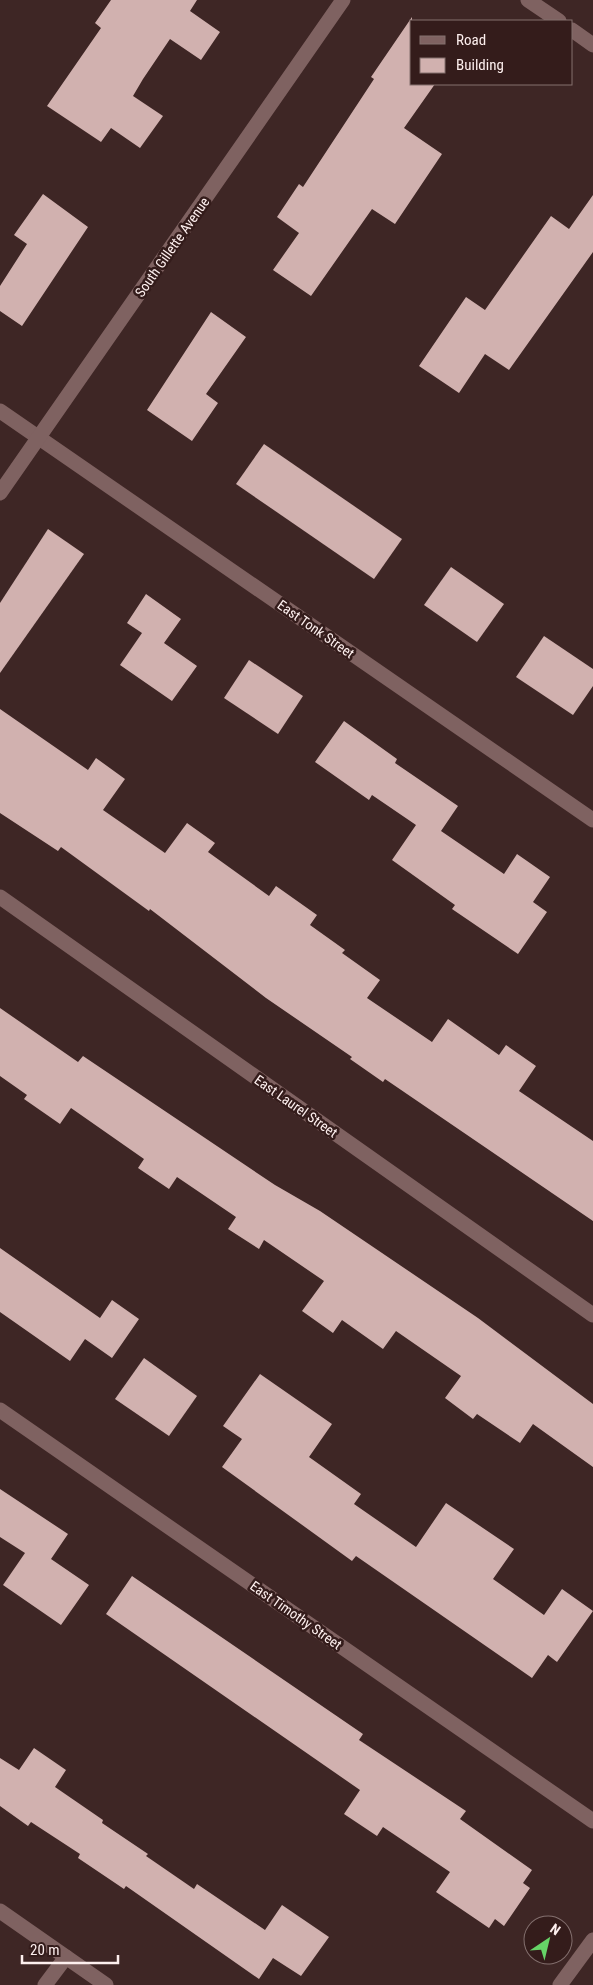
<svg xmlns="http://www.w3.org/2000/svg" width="593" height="1985" font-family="'Roboto Condensed',sans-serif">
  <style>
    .building { fill: #d1b1af }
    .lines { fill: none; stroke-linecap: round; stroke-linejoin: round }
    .minor { stroke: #7f6261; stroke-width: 15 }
    .secondary { stroke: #7f6261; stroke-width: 15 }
    .labels { text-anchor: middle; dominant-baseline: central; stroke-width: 5; stroke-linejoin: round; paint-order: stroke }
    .street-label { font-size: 14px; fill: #fdefee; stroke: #341c1b }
  </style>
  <rect width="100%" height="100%" fill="#3e2625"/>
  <!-- building -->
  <g class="building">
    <path d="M111 0H197L190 11 220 32 201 60 170 39 143 79 133 96 163 116 140 148 111 128 101 142 47 106 101 28 95 23Z"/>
    <path d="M412 17V84H435L404 128 442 154 395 224 372 209 311 296 273 270 299 233 277 217 299 184 303 187 374 79 371 77Z"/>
    <path d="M43 194 88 227 22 326 0 311V286L27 244 14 235Z"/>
    <path d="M593 195V252L509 370 485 354 459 393 419 366 466 297 485 310 551 216 569 229Z"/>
    <path d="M211 312 246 337 206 394 218 403 192 441 147 410Z"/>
    <path d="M264 444 402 539 374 579 236 484Z"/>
    <path d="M48 529 84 554 0 673V603Z"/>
    <path d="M451 567 504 604 477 642 424 605Z"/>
    <path d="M146 594 181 619 164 643 197 666 172 701 120 665 142 633 127 623Z"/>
    <path d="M544 636 593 669V686L573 715 516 677Z"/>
    <path d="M249 660 303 696 278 734 224 698Z"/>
    <path d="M0 709 88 770 96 758 125 779 103 810 165 853 187 823 215 843 208 852 269 896 276 886 317 915 310 925 345 950 342 953 380 980 367 998 432 1042 448 1019 499 1055 506 1045 536 1066 519 1091 593 1141V1221L385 1079 383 1082 350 1059 352 1057 266 998 150 909 149 911 61 847 58 851 0 813Z"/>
    <path d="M344 721 397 759 395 763 458 806 441 831 504 874 517 854 550 877 533 902 547 912 518 954 452 909 455 905 392 860 416 825 372 795 369 800 315 762Z"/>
    <path d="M0 1008 78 1062 83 1056 275 1185 320 1211 478 1318 593 1404V1467L533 1424 520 1443 477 1414 473 1419 445 1398 461 1376 396 1331 383 1349 342 1320 333 1333 302 1311 324 1281 264 1240 259 1249 228 1229 236 1217 177 1177 169 1189 138 1168 144 1159 71 1108 60 1124 24 1099 27 1095 0 1076Z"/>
    <path d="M0 1248 100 1318 112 1300 139 1319 112 1358 85 1339 70 1361 0 1312Z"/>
    <path d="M144 1358 197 1396 169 1436 115 1399Z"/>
    <path d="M260 1374 332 1424 309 1457 361 1494 354 1504 416 1547 446 1503 514 1549 493 1579 544 1615 562 1589 593 1611 557 1662 548 1655 532 1678 356 1556 352 1561 222 1467 242 1439 223 1426Z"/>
    <path d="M0 1489 68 1534 51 1559 89 1585 61 1625 3 1585 25 1553 0 1537Z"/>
    <path d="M132 1576 363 1734 359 1740 466 1811 460 1819 532 1870 523 1883 530 1888 504 1926 495 1919 489 1928 436 1892 450 1872 383 1827 377 1836 344 1814 360 1790 106 1614Z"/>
    <path d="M34 1748 66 1770 55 1787 103 1820 102 1823 148 1854 146 1856 194 1889 197 1884 265 1930 282 1905 329 1937 301 1976 273 1958 259 1979 126 1886 124 1889 78 1858 80 1854 31 1822 28 1826 0 1806V1758L19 1770Z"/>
  </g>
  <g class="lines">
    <!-- minor -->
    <g class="minor">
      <path d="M0 411 593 820"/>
      <path d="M0 493 343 0"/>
      <path d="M0 897 593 1315"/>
      <path d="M0 1410 593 1821"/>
      <path d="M0 1911 106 1985"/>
      <path d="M45 1985 66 1957"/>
      <path d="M560 1985 593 1940"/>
    </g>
    <!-- secondary -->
    <g class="secondary">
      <path d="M528 0 559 21"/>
      <path d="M572 30 593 45"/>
    </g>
  </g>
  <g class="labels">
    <!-- street labels -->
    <g class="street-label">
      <text transform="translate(172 247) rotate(-55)">South Gillette Avenue</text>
      <text transform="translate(316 629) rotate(35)">East Tonk Street</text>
      <text transform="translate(296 1106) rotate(35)">East Laurel Street</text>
      <text transform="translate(296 1615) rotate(35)">East Timothy Street</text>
    </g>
  </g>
  <!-- legend -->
  <rect x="410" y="20" width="162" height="65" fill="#341c1b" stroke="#84706f"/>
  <rect x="420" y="36" width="25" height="8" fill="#7f6261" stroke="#84706f"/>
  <text x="456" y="45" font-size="15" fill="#fdefee">Road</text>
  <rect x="420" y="58" width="25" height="15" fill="#d1b1af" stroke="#84706f"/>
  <text x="456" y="70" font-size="15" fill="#fdefee">Building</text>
  <!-- north arrow -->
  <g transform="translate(548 1940) rotate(35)"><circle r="24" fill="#341c1b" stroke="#84706f"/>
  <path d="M0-4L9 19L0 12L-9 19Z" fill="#66d467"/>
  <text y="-8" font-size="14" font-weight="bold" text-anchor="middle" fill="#fdefee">N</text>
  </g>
  <!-- scale -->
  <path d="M22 1955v8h96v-8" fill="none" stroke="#fdefee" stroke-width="2.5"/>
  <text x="30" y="1955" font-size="15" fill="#fdefee" stroke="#341c1b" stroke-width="4" paint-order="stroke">20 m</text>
</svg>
